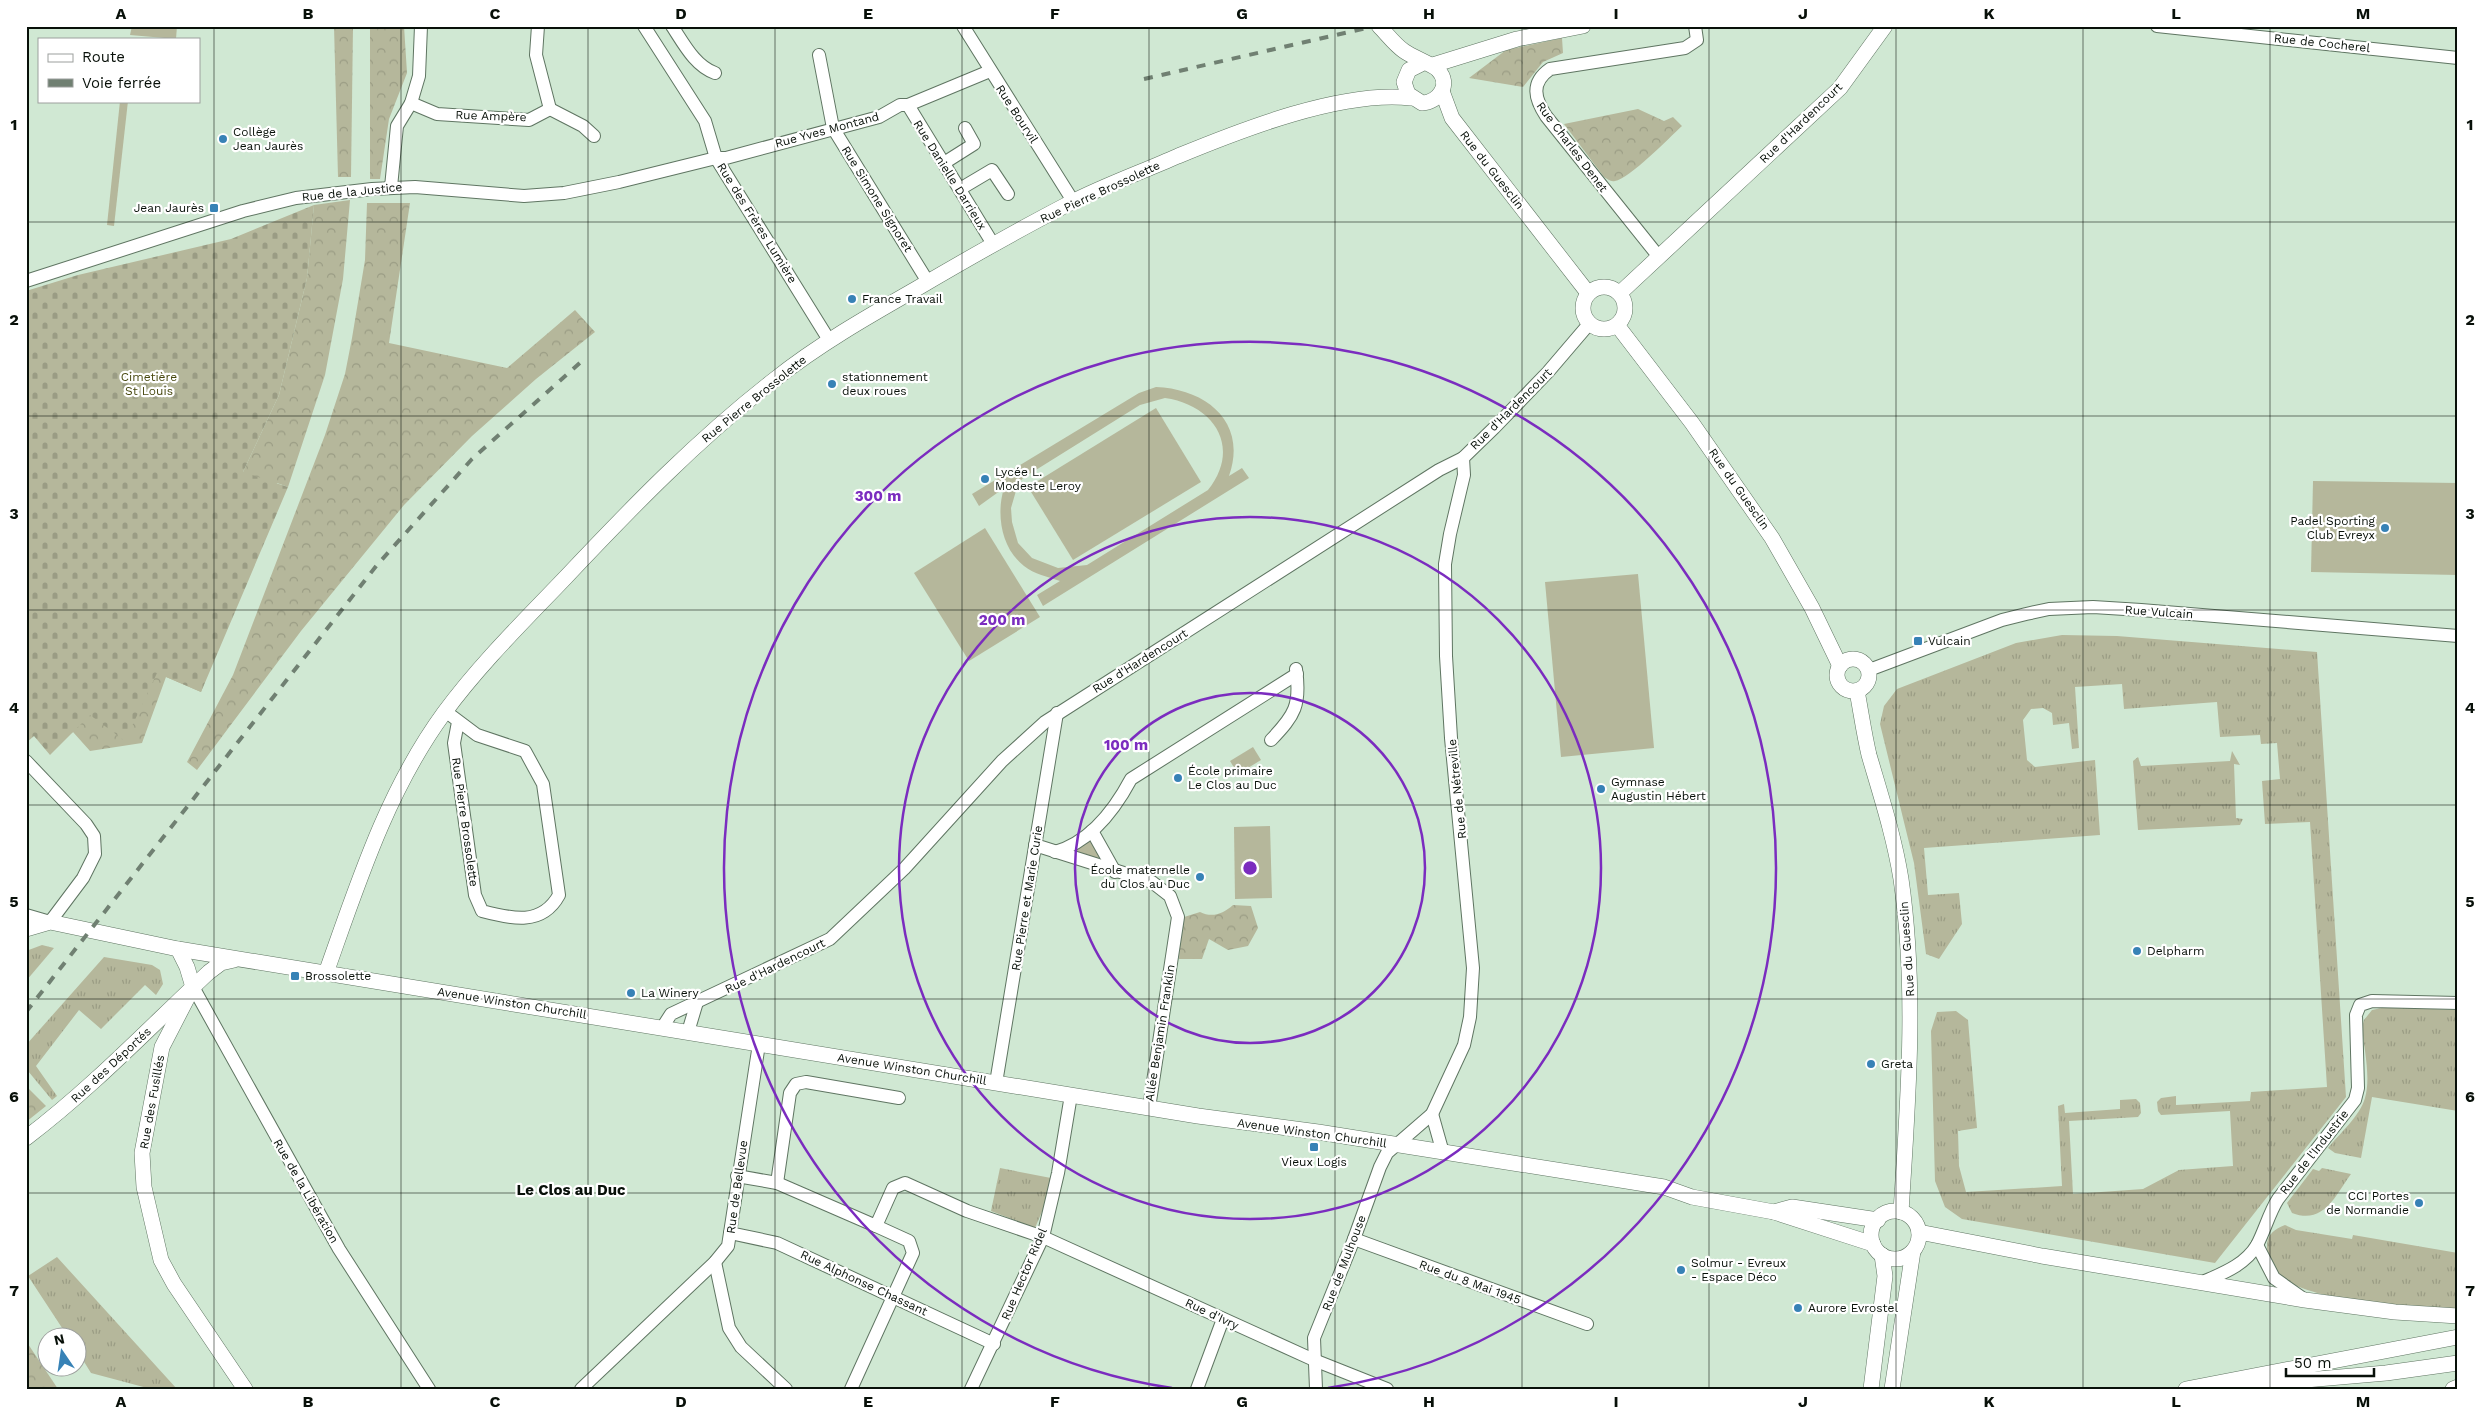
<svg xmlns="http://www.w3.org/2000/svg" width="2484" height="1415" font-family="'Work Sans',sans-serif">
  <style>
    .grass { fill: url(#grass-tufts) }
    .forest { fill: url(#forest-crowns) }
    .cemetery { fill: url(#cemetery-stones) }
    .pitch { fill: #b5b79b; fill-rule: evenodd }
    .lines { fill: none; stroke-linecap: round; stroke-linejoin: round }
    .minor-casing { stroke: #5f7562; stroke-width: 14 }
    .major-casing { stroke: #5f7562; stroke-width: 16 }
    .minor { stroke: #fff; stroke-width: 12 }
    .major { stroke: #fff; stroke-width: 15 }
    .rail { stroke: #708072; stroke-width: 4; stroke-dasharray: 9 9; stroke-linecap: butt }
    .grid { fill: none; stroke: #081009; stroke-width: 1; stroke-opacity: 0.55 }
    .ring { fill: none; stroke: #7b2cbf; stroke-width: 2.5 }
    .poi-dot { fill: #3782b6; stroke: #fff; stroke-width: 2 }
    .labels { text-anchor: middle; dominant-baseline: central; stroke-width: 4.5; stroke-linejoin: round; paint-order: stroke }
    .street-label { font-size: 12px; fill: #081009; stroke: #fff }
    .poi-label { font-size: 12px; fill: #081009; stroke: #fff; text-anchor: start }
    .park-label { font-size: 12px; fill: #47480e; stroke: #fff }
    .quarter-label { font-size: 15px; font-weight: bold; fill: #081009; stroke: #fff }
    .centre { fill: #7b2cbf; stroke: #fff; stroke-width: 2.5 }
    .ring-label { font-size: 15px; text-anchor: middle; font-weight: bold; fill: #7b2cbf; stroke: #fff; stroke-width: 4.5; stroke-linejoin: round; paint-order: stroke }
    .neatline { fill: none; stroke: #081009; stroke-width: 2 }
    .grid-label { font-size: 16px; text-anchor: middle; font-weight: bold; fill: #081009 }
  </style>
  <defs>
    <pattern id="grass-tufts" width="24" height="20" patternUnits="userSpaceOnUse" patternTransform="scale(1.25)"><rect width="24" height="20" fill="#b5b79b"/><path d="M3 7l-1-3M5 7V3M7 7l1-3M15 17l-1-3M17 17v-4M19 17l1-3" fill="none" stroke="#9a9c84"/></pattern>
    <pattern id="forest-crowns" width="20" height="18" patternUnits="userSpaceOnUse" patternTransform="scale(1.25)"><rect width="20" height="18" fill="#b5b79b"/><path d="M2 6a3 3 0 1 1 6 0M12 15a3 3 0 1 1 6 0" fill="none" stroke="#9a9c84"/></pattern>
    <pattern id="cemetery-stones" width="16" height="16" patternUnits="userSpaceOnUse" patternTransform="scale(1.25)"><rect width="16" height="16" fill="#b5b79b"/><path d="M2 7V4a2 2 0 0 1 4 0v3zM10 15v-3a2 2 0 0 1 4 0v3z" fill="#9a9c84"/></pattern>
  </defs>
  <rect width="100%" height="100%" fill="#d0e8d3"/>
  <!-- grass -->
  <g class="grass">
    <path d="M2062 635 2117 636 2317 652 2346 1097 2215 1263 1962 1219 1945 1207 1935 1181 1931 1031 1937 1012 1956 1011 1968 1020 1977 1128 1958 1131 1959 1166 1966 1192 2062 1186 2058 1106 2064 1104 2065 1113 2120 1109V1100L2136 1099 2140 1103 2141 1113 2138 1117 2069 1121 2073 1194 2143 1189 2179 1170 2233 1166 2230 1111 2161 1115 2158 1111 2157 1102 2161 1098 2176 1096V1105L2250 1101 2251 1092 2327 1087 2310 822 2265 824 2262 781 2280 779 2277 743 2261 744 2260 735 2220 737 2217 702 2124 709 2122 684 2075 687 2079 748 2072 749 2069 723 2053 725 2052 713 2043 708 2031 709 2023 720 2027 760 2035 767 2095 760 2100 835 1924 848 1928 895 1959 893 1962 924 1939 959 1926 954 1914 863 1880 724 1884 706 1897 689 2016 643Z"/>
    <path d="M2232 751 2240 765 2234 764 2236 818 2243 819 2240 825 2138 830 2133 761 2138 757 2141 766 2230 761Z"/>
    <path d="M1092 835 1109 866 1064 852Z"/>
    <path d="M42 945 54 948 26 981V951Z"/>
    <path d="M104 957 152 965 160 970 163 984 156 995 145 985 101 1029 79 1010 36 1066 57 1096 52 1100 28 1071 26 1045Z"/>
    <path d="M2386 1007 2458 1010V1111L2372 1097 2361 1158 2335 1153 2328 1148C2340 1133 2360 1116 2365 1098 2371 1077 2364 1049 2362 1027L2364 1020 2372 1010Z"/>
    <path d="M1000 1168 1051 1178 1044 1207 1035 1228 991 1211Z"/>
    <path d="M2322 1168 2351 1174C2335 1196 2324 1225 2292 1213L2287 1203 2313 1169 2319 1171Z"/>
    <path d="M2285 1225 2296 1230 2352 1239 2353 1235 2458 1253V1312C2418 1310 2304 1301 2277 1274 2271 1269 2267 1254 2267 1246 2267 1234 2275 1229 2285 1225Z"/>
    <path d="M57 1257 177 1389H151L91 1373 78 1352V1338L68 1337 28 1276Z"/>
  </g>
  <!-- forest -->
  <g class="forest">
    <path d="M334 26H353L351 177H338Z"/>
    <path d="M370 26H404L407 73 389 119 380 179H370Z"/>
    <path d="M1562 38 1563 53 1543 62 1523 87 1469 78 1506 50Z"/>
    <path d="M1638 109 1664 121 1673 117 1682 126C1669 138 1629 179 1615 181 1610 182 1608 179 1604 177L1564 124Z"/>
    <path d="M350 200 343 279 325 375 288 487 277 483 201 692 166 677 142 743 90 751 73 732 70 734 243 472 279 395 307 278 314 205Z"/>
    <path d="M367 203H410L389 343 507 368 575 310 595 332 536 379 472 436 404 505 301 631 197 770 187 762 233 675 325 435 345 374 352 338 365 260Z"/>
    <path d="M1233 905 1251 906 1258 928 1248 946 1228 950 1209 939 1202 959H1179L1181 918 1200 912C1212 918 1223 914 1233 905Z"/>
    <path d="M26 1086 46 1106 26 1122Z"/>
    <path d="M26 1341 58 1389 26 1387Z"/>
  </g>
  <!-- cemetery -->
  <path class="cemetery" d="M314 205 307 278 279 395 243 472 288 487 201 692 157 673 125 741 90 715 50 755 34 736 26 743V291L78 275 231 239Z"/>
  <!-- pitch -->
  <g class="pitch">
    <path d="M132 26H177L176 39 130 35Z"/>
    <path d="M120 101H128L114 226 107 225Z"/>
    <path d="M1156 387C1206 389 1248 422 1229 476L1242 468 1249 478 1043 606 1037 595 1060 581C1048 577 1034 574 1024 566 1001 548 996 514 1004 488L979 506 972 494 1139 393ZM1165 398C1214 405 1242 447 1208 490L1087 565 1058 568 1032 558 1018 543 1012 522 1011 508 1018 484 1023 478 1140 405Z"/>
    <path d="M1156 408 1201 482 1073 560 1028 487Z"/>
    <path d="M2313 481 2458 483V575L2311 572Z"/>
    <path d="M985 528 1040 617 969 661 914 573Z"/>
    <path d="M1638 574 1654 748 1561 757 1545 582Z"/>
    <path d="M1253 747 1261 760 1238 774 1230 761Z"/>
    <path d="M1270 826 1272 898 1235 899 1234 827Z"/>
  </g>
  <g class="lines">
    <!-- minor casing -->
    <g class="minor-casing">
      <g id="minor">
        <path d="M538 26 536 55 550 109"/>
        <path d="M644 26 705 121 716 158 829 340"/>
        <path d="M672 26C684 44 695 66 715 73"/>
        <path d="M963 26 1073 201"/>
        <path d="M2157 26 2458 58"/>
        <path d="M819 55 833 128 928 282"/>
        <path d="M411 103 437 114 529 120 550 109"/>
        <path d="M908 105 993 244"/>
        <path d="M550 109 583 126 594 136"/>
        <path d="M944 163 974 144 965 128"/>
        <path d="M391 187 397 126 411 103 419 76 421 26"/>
        <path d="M960 189 992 170 1008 194"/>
        <path d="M1659 257 1546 116C1535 99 1530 83 1550 69L1685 48 1697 40 1695 26"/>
        <path d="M26 281 243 211 296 198 372 189 415 187 524 196 564 193 619 182 716 158H726L879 117 900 105H908L990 71"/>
        <path d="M1869 670 2002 620 2026 614 2049 609 2093 607 2141 610 2458 636"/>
        <path d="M445 711 477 735 525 751 543 784 559 895C542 926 512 919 482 911L475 895 454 743 458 722"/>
        <path d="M1271 740C1295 715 1301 705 1296 669"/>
        <path d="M26 761 86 824 94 836 95 854 83 878 50 922 26 915"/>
        <path d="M1092 831 1115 872"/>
        <path d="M1035 845 1152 882 1170 896 1178 917 1149 1108"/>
        <path d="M1055 852C1090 842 1115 809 1131 779L1297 674"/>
        <path d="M193 987 339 1249 429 1389"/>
        <path d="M662 1028 671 1014 830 939 904 869 1002 761 1045 722 1439 470 1463 458 1494 428 1548 372 1589 324"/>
        <path d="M688 1032 697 1002"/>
        <path d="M996 1083 1057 713"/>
        <path d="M1432 1114 1443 1153"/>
        <path d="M737 1176 777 1183 876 1226 893 1188 905 1183 967 1211 1043 1237 1314 1360 1387 1389"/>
        <path d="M777 1183 790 1093 796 1084 806 1082 899 1098"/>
        <path d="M730 1233 777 1243 994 1344"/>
        <path d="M1354 1239 1587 1324"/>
        <path d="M2257 1245 2274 1278 2305 1300"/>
        <path d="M715 1262 729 1328 741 1347 786 1389"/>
        <path d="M2203 1282C2223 1273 2245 1265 2257 1245 2265 1230 2269 1213 2278 1199L2355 1100 2358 1088 2356 1015 2360 1005 2372 1001 2458 1003"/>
        <path d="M581 1389 715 1262 728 1246 759 1044"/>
        <path d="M851 1389 913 1253 909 1241 876 1226"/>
        <path d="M971 1389 1043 1237 1058 1173 1071 1095"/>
        <path d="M1197 1389 1223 1319"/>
        <path d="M1316 1389 1314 1338 1354 1239 1380 1167 1387 1153 1432 1114 1464 1045 1470 1017 1473 968 1451 738 1446 656 1445 564 1450 534 1464 475 1463 458"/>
      </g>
    </g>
    <!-- major casing -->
    <g class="major-casing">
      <g id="major">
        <path d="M1379 26C1387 34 1395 45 1404 51 1412 57 1434 65 1438 70 1452 85 1438 102 1422 103L1408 94 1404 82 1409 70 1423 63"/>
        <path d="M1433 65 1517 39 1583 26"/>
        <path d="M1442 91 1452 118 1588 293"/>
        <circle cx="1604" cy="308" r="21"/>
        <path d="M1620 293 1840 88 1885 26"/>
        <path d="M1617 325 1692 423 1772 538 1812 608 1840 666"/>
        <circle cx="1853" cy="675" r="16"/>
        <path d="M1857 691C1861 712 1864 734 1869 755 1881 796 1894 836 1901 879 1917 990 1908 1101 1901 1212"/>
        <path d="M26 929 50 922 178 949 1198 1116 1318 1132 1664 1187 1692 1197 1774 1212 1873 1244"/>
        <path d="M178 949 187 967 193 987 162 1047 142 1153 144 1187 161 1260 174 1284 245 1389"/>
        <path d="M326 973C358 883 387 791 444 713 480 664 524 621 566 577 632 507 698 439 774 380 818 345 867 317 916 289 967 259 1018 230 1070 203 1105 185 1142 172 1178 156 1241 130 1342 90 1411 98"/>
        <path d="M26 1138C92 1088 149 1028 209 972L221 963 234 960"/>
        <circle cx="1895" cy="1235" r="24"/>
        <path d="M1774 1212 1792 1207 1878 1220"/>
        <path d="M1919 1232 2042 1256 2305 1300 2395 1312 2458 1316"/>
        <path d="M2238 1386 2386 1373 2458 1363"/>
        <path d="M1871 1389 1885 1276 1882 1255"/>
        <path d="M1892 1389 1913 1251"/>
        <path d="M2186 1389 2458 1337"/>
        <path d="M2453 1389 2458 1387"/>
      </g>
    </g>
    <!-- minor -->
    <use href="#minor" class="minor"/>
    <!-- major -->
    <use href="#major" class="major"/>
    <!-- rail -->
    <g class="rail">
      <path d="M1144 79 1375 26"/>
      <path d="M26 1012 377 565 472 459 582 361"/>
    </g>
  </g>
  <!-- grid -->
  <path class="grid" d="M214 26V1389M401 26V1389M588 26V1389M775 26V1389M962 26V1389M1149 26V1389M1335 26V1389M1522 26V1389M1709 26V1389M1896 26V1389M2083 26V1389M2270 26V1389M26 222H2458M26 416H2458M26 610H2458M26 805H2458M26 999H2458M26 1193H2458"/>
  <!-- distance rings -->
  <g class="ring">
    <circle cx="1250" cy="868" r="175"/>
    <circle cx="1250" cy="868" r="351"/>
    <path d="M1172 1388A526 526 0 1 1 1328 1388"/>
  </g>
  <!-- markers -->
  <g class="poi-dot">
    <circle cx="223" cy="139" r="5"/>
    <rect x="209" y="203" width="10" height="10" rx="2.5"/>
    <circle cx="852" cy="299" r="5"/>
    <circle cx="832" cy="384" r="5"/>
    <circle cx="985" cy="479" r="5"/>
    <circle cx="2385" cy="528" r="5"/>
    <rect x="1913" y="636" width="10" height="10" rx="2.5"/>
    <circle cx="1178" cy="778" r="5"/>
    <circle cx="1601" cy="789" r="5"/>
    <circle cx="1200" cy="877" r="5"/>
    <circle cx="2137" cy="951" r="5"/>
    <rect x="290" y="971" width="10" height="10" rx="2.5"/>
    <circle cx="631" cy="993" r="5"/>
    <circle cx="1871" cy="1064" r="5"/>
    <rect x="1309" y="1142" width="10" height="10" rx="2.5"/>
    <circle cx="2419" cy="1203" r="5"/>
    <circle cx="1681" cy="1270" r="5"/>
    <circle cx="1798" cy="1308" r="5"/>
  </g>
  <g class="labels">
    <!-- street labels -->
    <g class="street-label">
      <text transform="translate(2322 43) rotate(6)">Rue de Cocherel</text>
      <text transform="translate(1017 114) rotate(57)">Rue Bourvil</text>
      <text transform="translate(491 116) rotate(2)">Rue Ampère</text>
      <text transform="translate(1801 123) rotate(-44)">Rue d'Hardencourt</text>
      <text transform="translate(827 130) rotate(-15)">Rue Yves Montand</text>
      <text transform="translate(1572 147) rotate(53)">Rue Charles Denet</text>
      <text transform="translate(1492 170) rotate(52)">Rue du Guesclin</text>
      <text transform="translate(950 175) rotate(58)">Rue Danielle Darrieux</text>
      <text transform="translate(352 192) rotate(-6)">Rue de la Justice</text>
      <text transform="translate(1100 192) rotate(-25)">Rue Pierre Brossolette</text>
      <text transform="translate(877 199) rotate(58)">Rue Simone Signoret</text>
      <text transform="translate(757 223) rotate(58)">Rue des Frères Lumière</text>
      <text transform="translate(754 399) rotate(-39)">Rue Pierre Brossolette</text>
      <text transform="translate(1511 409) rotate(-45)">Rue d'Hardencourt</text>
      <text transform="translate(1739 489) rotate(55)">Rue du Guesclin</text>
      <text transform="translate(2159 612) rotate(4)">Rue Vulcain</text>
      <text transform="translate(1140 661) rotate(-32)">Rue d'Hardencourt</text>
      <text transform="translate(1457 789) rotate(-96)">Rue de Nétreville</text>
      <text transform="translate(465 822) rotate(82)">Rue Pierre Brossolette</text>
      <text transform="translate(1027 898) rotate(-81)">Rue Pierre et Marie Curie</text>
      <text transform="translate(1907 949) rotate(-94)">Rue du Guesclin</text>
      <text transform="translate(775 966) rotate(-26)">Rue d'Hardencourt</text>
      <text transform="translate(512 1003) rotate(9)">Avenue Winston Churchill</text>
      <text transform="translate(1160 1033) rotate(-81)">Allée Benjamin Franklin</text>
      <text transform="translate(111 1065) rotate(-43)">Rue des Déportés</text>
      <text transform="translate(912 1069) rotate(9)">Avenue Winston Churchill</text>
      <text transform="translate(152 1102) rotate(-80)">Rue des Fusillés</text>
      <text transform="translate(1312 1133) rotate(8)">Avenue Winston Churchill</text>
      <text transform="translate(2314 1152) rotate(-52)">Rue de l'Industrie</text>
      <text transform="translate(737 1187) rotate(-82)">Rue de Bellevue</text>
      <text transform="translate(306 1191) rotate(60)">Rue de la Libération</text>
      <text transform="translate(1344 1263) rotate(-69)">Rue de Mulhouse</text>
      <text transform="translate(1024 1274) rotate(-67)">Rue Hector Ridel</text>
      <text transform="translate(1470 1282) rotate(20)">Rue du 8 Mai 1945</text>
      <text transform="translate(864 1283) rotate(25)">Rue Alphonse Chassant</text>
      <text transform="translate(1212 1314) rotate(25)">Rue d'Ivry</text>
    </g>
    <!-- poi labels -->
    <g class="poi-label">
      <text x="233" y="132">Collège<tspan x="233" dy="14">Jean Jaurès</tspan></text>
      <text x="204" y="208" text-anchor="end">Jean Jaurès</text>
      <text x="862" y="299">France Travail</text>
      <text x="842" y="377">stationnement<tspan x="842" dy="14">deux roues</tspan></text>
      <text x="995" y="472">Lycée L.<tspan x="995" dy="14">Modeste Leroy</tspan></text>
      <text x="2375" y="521" text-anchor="end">Padel Sporting<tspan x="2375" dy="14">Club Evreyx</tspan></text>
      <text x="1928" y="641">Vulcain</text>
      <text x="1188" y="771">École primaire<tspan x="1188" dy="14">Le Clos au Duc</tspan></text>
      <text x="1611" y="782">Gymnase<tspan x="1611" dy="14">Augustin Hébert</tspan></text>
      <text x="1190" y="870" text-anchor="end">École maternelle<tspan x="1190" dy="14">du Clos au Duc</tspan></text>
      <text x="2147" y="951">Delpharm</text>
      <text x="305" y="976">Brossolette</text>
      <text x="641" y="993">La Winery</text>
      <text x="1881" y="1064">Greta</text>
      <text x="1314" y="1162" text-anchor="middle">Vieux Logis</text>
      <text x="2409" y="1196" text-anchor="end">CCI Portes<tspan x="2409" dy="14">de Normandie</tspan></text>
      <text x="1691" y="1263">Solmur - Evreux<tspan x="1691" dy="14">- Espace Déco</tspan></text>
      <text x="1808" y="1308">Aurore Evrostel</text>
    </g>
    <!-- park labels -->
    <g class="park-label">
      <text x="149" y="377">Cimetière<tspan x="149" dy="14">St Louis</tspan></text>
    </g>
    <!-- quarter labels -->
    <g class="quarter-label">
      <text x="571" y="1190">Le Clos au Duc</text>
    </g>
  </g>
  <circle cx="1250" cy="868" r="8" class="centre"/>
  <g class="ring-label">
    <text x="878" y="501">300 m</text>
    <text x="1002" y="625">200 m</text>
    <text x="1126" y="750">100 m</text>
  </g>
  <!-- border -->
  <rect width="2484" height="1415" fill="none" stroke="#ffffff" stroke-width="55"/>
  <!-- legend -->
  <rect x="38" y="38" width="162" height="65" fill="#ffffff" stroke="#9c9f9d"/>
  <rect x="48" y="54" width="25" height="8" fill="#ffffff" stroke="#9c9f9d"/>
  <text x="82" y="62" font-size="15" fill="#081009">Route</text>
  <rect x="48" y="79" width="25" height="8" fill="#708072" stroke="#9c9f9d"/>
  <text x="82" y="88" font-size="15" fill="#081009">Voie ferrée</text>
  <!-- north arrow -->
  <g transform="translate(62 1352) rotate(347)"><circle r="24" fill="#ffffff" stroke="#9c9f9d"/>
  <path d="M0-4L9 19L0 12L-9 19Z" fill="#3782b6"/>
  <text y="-8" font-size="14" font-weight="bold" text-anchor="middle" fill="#081009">N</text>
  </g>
  <!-- scale -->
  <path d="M2286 1368v8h88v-8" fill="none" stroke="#081009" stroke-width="2.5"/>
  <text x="2294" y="1368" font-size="15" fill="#081009" stroke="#ffffff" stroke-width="4" paint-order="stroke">50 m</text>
  <rect x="28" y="28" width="2428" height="1360" class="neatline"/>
  <g class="grid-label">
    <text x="121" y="19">A</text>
    <text x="308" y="19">B</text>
    <text x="495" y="19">C</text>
    <text x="681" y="19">D</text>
    <text x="868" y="19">E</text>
    <text x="1055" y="19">F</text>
    <text x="1242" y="19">G</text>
    <text x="1429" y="19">H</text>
    <text x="1616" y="19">I</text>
    <text x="1803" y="19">J</text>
    <text x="1989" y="19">K</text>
    <text x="2176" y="19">L</text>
    <text x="2363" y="19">M</text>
    <text x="14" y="130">1</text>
    <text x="2470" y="130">1</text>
    <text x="14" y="325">2</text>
    <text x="2470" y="325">2</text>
    <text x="14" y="519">3</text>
    <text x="2470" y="519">3</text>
    <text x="14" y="713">4</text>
    <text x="2470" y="713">4</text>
    <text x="14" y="907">5</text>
    <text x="2470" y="907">5</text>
    <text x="14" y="1102">6</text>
    <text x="2470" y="1102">6</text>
    <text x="14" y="1296">7</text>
    <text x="2470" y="1296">7</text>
    <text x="121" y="1407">A</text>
    <text x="308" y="1407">B</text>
    <text x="495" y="1407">C</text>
    <text x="681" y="1407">D</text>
    <text x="868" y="1407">E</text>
    <text x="1055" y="1407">F</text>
    <text x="1242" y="1407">G</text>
    <text x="1429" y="1407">H</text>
    <text x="1616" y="1407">I</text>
    <text x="1803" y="1407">J</text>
    <text x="1989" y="1407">K</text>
    <text x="2176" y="1407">L</text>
    <text x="2363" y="1407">M</text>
  </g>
</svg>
